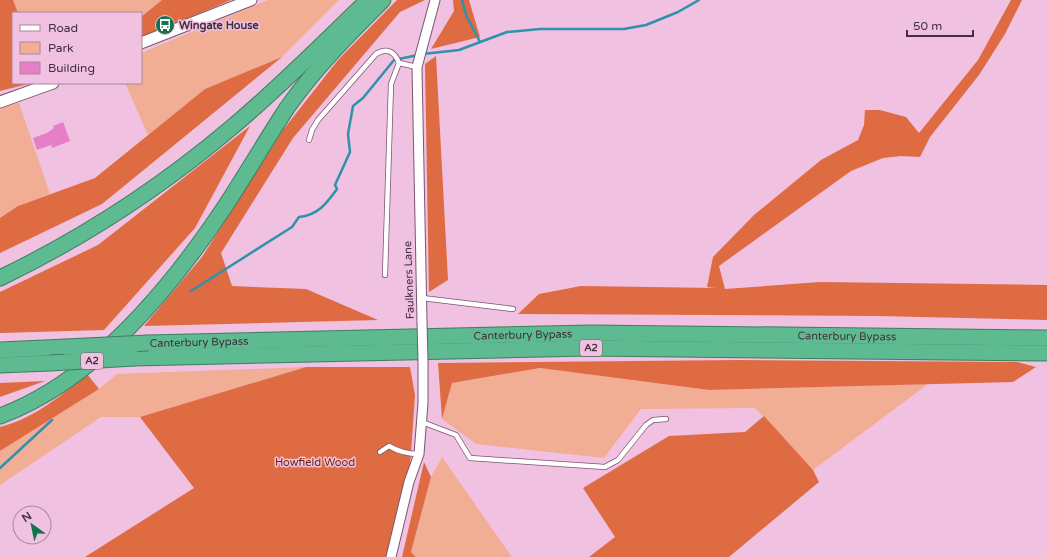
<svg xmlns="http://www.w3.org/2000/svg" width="1047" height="557" font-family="'Varela Round',sans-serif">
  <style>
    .green { fill: #f2ad95 }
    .forest { fill: #df6b43 }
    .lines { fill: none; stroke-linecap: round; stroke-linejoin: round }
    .stream { stroke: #3091ad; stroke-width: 2.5 }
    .building { fill: #e77ec8 }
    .service-casing { stroke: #7d5470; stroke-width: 6 }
    .minor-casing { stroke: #7d5470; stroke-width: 11 }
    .tertiary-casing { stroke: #7d5470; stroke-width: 13 }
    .trunk-casing { stroke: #3a7f60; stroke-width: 17 }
    .service { stroke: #fff; stroke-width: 4.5 }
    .minor { stroke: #fff; stroke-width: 9 }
    .tertiary { stroke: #fff; stroke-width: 11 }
    .trunk { stroke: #5eba90; stroke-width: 15 }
    .minor-bridge-casing { stroke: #7d5470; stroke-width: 11; stroke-linecap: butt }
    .trunk-bridge-casing { stroke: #3a7f60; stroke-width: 17; stroke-linecap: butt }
    .minor-bridge { stroke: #fff; stroke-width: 9 }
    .trunk-bridge { stroke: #5eba90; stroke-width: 15 }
    .labels { text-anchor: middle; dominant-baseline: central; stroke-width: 3; stroke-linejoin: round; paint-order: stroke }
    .shield { fill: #f0c1e0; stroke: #765c6d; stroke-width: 1 }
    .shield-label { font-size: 10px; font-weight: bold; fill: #42303c }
    .poi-label { font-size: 11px; font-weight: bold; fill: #42303c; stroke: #f0c1e0; text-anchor: start }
    .street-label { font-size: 11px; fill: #42303c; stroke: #f0c1e0 }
    .park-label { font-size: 11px; fill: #6e2507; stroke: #f0c1e0 }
  </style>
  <rect width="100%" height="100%" fill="#f0c1e0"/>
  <!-- green -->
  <g class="green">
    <path d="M13 0H162L141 17V13H18Z"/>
    <path d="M268 0H339L282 57 205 89 148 135 125 83H141V53Z"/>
    <path d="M19 103 50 194 18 206 0 218V107Z"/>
    <path d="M306 367 140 417H101L0 485V451L99 389 117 374Z"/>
    <path d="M540 368 709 390 928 384 813 470 755 408 641 409 604 458 476 444 442 419 452 383Z"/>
    <path d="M442 457 512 557H416L411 552 431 477Z"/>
  </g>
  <!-- forest -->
  <g class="forest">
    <path d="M0 0H13L18 13H13V83H32L0 91Z"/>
    <path d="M162 0H231L141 38V17Z"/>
    <path d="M397 0H425L400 12 293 138 221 253 232 286 306 289 378 320 144 326 202 257 283 130 338 60Z"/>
    <path d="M453 0H469L480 37 431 49 454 11Z"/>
    <path d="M1011 0H1022L1005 34 979 75 930 137 920 157 901 156 883 158 851 171 719 266 725 289 820 282 1047 285V320L878 316 518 314 539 294 581 286 716 288 707 287 713 257 754 215 821 160 858 140 864 125 865 110H880L906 117 919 133 978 60Z"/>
    <path d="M436 56 448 280 429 292 425 64Z"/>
    <path d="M282 57 102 204 0 253V218L18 206 95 178 205 89Z"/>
    <path d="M250 126 195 228 104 330 0 333V292L98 245Z"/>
    <path d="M740 360 1017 362 1036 367 1013 382 709 390 540 368 452 383 442 419 438 363Z"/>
    <path d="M306 367H410L415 395 409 482 391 557H85L194 488 140 417Z"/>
    <path d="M87 374 99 389 0 451V427C33 419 61 396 87 374Z"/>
    <path d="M45 381 0 397V383Z"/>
    <path d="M764 416 813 470 819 482 729 557H589L615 537 583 488 669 436 745 432Z"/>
    <path d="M424 462 431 477 411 552 416 557H402Z"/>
  </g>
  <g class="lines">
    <!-- stream -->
    <g class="stream">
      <path d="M462 0 466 15 480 42"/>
      <path d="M423 54 459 50 507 32 540 29H624L646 25 678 12 699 0"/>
      <path d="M191 291 292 227 299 217C318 215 326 204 337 189L335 185 350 152 348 134 353 106 363 98 394 60 418 55"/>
      <path d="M0 468 52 420"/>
    </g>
  </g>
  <!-- building -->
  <path class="building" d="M63 122 70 141 52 148 51 145 37 150 33 138 47 133 54 128 53 126Z"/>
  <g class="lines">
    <!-- service casing -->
    <g class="service-casing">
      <g id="service">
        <path d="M399 63 417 67"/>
        <path d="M309 140 312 130 318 120 376 54C387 47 395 52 399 63L391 84 385 275"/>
        <path d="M422 298 513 309"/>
        <path d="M422 422 456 435 470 458 605 467 618 460 646 425 653 420 666 419"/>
        <path d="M380 452 389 446C399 452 407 454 419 454"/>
      </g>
    </g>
    <!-- minor casing -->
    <g class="minor-casing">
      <g id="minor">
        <path d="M422 322 417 67 435 0"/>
        <path d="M391 557 409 482 419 454 423 403V361"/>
      </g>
    </g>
    <!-- tertiary casing -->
    <g class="tertiary-casing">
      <g id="tertiary">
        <path d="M141 43 251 0"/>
        <path d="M0 102 53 83"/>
      </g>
    </g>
    <!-- trunk casing -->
    <g class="trunk-casing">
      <g id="trunk">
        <path d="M0 278C83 238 160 188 231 128 279 88 323 43 368 0"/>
        <path id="s1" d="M148 343 591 333 1047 338"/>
        <path d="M0 350 66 347"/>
        <path d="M134 358 589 348 1047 353"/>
        <path d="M0 365 50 363"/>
        <path d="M0 416C95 381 171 288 226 205 247 173 266 140 287 108 315 68 349 34 383 0"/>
      </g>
    </g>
    <!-- service -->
    <use href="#service" class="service"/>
    <!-- minor -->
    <use href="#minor" class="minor"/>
    <!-- tertiary -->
    <use href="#tertiary" class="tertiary"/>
    <!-- trunk -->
    <use href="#trunk" class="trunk"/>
    <!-- minor-bridge casing -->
    <g class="minor-bridge-casing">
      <path id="minor-bridge" d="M422 322 423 361"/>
    </g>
    <!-- trunk-bridge casing -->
    <g class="trunk-bridge-casing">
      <g id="trunk-bridge">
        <path d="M66 347 148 343"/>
        <path d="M50 363 134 358"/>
      </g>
    </g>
    <!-- minor-bridge -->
    <use href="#minor-bridge" class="minor-bridge"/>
    <!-- trunk-bridge -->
    <use href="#trunk-bridge" class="trunk-bridge"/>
  </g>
  <!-- icons -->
  <defs>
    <g id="bus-disc" transform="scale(1)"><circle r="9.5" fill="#12744b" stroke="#f0c1e0"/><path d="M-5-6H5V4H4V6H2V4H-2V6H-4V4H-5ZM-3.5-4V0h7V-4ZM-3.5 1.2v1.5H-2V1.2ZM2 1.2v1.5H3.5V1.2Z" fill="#fff"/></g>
  </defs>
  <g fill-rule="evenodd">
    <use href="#bus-disc" x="165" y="25"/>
  </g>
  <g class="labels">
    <!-- shield labels -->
    <g class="shield">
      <rect x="580" y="340" width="22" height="16" rx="3"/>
      <rect x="81" y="353" width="22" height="16" rx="3"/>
    </g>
    <g class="shield-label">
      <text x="591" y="348">A2</text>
      <text x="92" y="361">A2</text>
    </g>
    <!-- poi labels -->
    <g class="poi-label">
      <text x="179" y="25">Wingate House</text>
    </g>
    <!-- street labels -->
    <g class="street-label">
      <text transform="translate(409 280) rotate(-92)">Faulkners Lane</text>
      <text stroke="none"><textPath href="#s1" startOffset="375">Canterbury Bypass</textPath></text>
      <text stroke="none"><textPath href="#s1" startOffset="699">Canterbury Bypass</textPath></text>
      <text stroke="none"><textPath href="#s1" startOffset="51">Canterbury Bypass</textPath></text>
    </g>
    <!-- park labels -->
    <g class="park-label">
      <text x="315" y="462">Howfield Wood</text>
    </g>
  </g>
  <!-- legend -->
  <rect x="12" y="12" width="130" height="72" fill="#f0c1e0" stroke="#aa879e"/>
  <rect x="20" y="25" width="20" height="6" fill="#ffffff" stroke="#aa879e"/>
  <text x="48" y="32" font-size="12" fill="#42303c">Road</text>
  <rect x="20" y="42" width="20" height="12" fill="#f2ad95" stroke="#aa879e"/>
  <text x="48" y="52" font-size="12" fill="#42303c">Park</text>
  <rect x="20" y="62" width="20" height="12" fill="#e77ec8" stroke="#aa879e"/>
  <text x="48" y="72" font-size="12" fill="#42303c">Building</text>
  <!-- north arrow -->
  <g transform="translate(32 525) rotate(327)"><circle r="19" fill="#f0c1e0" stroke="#aa879e"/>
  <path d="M0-3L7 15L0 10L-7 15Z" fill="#12744b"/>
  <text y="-6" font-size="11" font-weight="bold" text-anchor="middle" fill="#42303c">N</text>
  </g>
  <!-- scale -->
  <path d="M907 30v6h66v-6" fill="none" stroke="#42303c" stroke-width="2"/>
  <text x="913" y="30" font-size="12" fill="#42303c" stroke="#f0c1e0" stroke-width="3" paint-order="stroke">50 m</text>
</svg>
